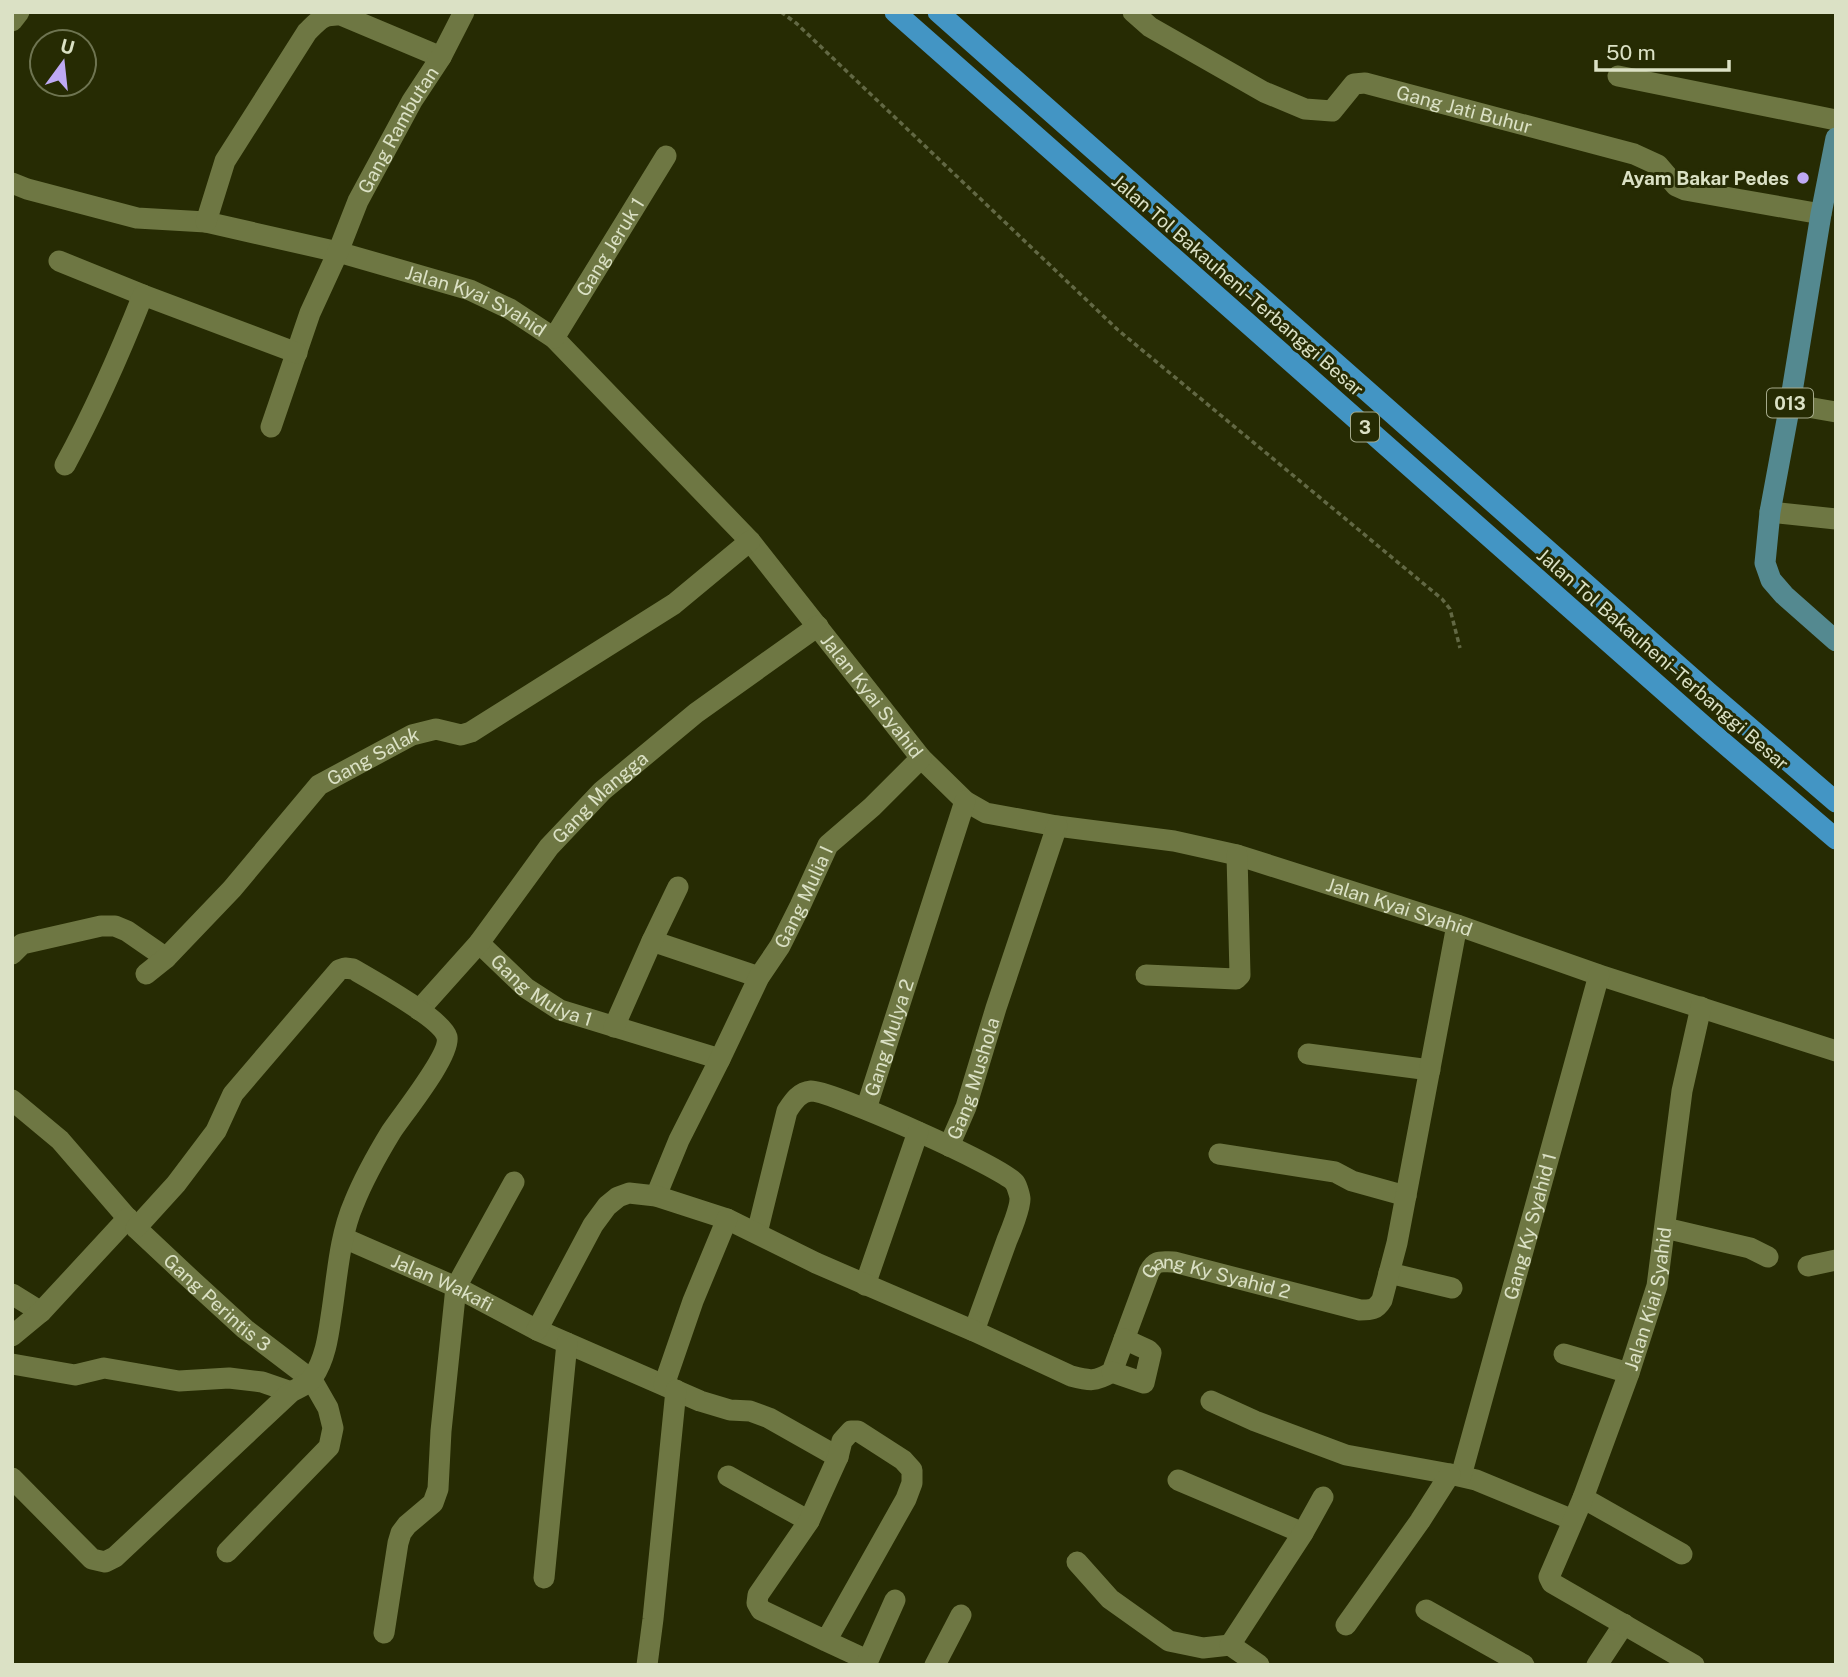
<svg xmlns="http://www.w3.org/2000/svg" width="1848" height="1677" font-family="'Public Sans',sans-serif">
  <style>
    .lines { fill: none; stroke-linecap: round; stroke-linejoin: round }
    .path { stroke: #626844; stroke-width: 3.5; stroke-dasharray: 5 3.5; stroke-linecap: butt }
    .minor { stroke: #6e7743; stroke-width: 21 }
    .major { stroke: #548990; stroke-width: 21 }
    .highway { stroke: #4395c4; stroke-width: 21 }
    .poi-dot { fill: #bea9f4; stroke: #262b03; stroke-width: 2.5 }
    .labels { text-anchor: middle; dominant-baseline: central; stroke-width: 6; stroke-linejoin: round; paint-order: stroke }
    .shield { fill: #262b03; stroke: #a5aa8b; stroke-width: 2 }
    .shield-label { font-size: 18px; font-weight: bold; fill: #dbe1c5 }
    .street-label { font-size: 19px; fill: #dbe1c5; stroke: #262b03 }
    .poi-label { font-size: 19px; font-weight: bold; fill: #dbe1c5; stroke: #262b03; text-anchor: end }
  </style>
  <rect width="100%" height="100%" fill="#262b03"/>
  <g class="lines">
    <!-- path -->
    <path class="path" d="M781 12 796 23 1118 330 1442 599 1450 609 1460 648"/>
    <!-- minor -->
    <g class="minor">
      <path id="s1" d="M1133 12 1150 27 1264 92 1305 109 1332 111 1354 84 1365 83 1634 154 1658 165 1676 186 1685 190 1821 214"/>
      <path d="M12 21 19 12"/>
      <path d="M1618 76 1836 120"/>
      <path id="s2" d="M12 183 27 189 137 218 206 222 338 252 470 290 510 309 554 338 750 541 921 758 965 801 986 813 1057 826 1174 841 1237 855 1457 925 1599 975 1836 1051"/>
      <path d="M206 222 225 161 307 32C320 19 323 14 341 15L441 57"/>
      <path d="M59 261 143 295"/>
      <path id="s3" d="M554 338 666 156"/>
      <path d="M1790 404 1836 412"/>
      <path id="s4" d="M271 427 310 313 338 252 358 201 412 101 441 57 464 12"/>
      <path d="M65 465C95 410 120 353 143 295L297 353"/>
      <path d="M1770 512 1836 519"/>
      <path d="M652 941 759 977"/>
      <path id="s5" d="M479 943 526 988 560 1010 720 1059"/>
      <path d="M12 954 22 944 101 926H115L127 931 166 958"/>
      <path id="s6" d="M146 974 166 958 232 889 319 785 412 735 436 729 461 735 471 732 674 604 750 541"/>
      <path d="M1146 975 1236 979 1240 975 1237 855"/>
      <path id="s7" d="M419 1010 479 943 549 847 602 791 696 713 818 626"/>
      <path d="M614 1027 652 941 678 887"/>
      <path d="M1308 1054 1430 1070"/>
      <path id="s8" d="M12 1100 60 1140 136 1228 185 1274 245 1329 312 1380 328 1408 333 1428 329 1447 227 1552"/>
      <path id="s9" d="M866 1109 965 801"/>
      <path id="s10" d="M949 1146 966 1107 996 1008 1057 826"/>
      <path d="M1219 1154 1335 1172 1352 1181 1406 1196"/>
      <path id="s11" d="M656 1196 679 1140 720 1059 759 977 780 946 800 906 828 845 872 807 921 758"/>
      <path d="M1665 1228 1750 1248 1768 1257"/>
      <path d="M757 1233 787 1111C793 1102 799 1092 811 1091 829 1090 1006 1168 1015 1183 1017 1186 1020 1196 1020 1199 1020 1208 1011 1231 1007 1240 996 1270 985 1301 974 1331"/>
      <path id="s12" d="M344 1238 456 1287 537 1330 700 1401 730 1410 750 1411 769 1418 838 1457"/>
      <path d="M1808 1266 1836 1260"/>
      <path d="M1389 1273 1452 1288"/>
      <path d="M865 1285 918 1132"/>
      <path d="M12 1294 41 1312"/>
      <path id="s13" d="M537 1330 593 1225 607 1206 618 1197 629 1193 656 1196 727 1219 816 1263 974 1331 1071 1376C1090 1381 1095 1382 1112 1372L1149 1272C1156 1259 1161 1262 1174 1262L1360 1310C1371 1310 1376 1310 1382 1300L1397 1243 1457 925"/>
      <path d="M12 1336 41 1312 128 1218"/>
      <path d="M1564 1354 1629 1373"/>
      <path d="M12 1364 75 1375 104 1368 179 1381 229 1378 262 1382 291 1392"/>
      <path d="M1112 1372 1144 1383 1151 1353 1148 1350 1124 1339"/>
      <path d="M664 1385 693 1301 727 1219"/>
      <path d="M1211 1401 1255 1421 1346 1455 1450 1474 1476 1480 1573 1520"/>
      <path d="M728 1476 809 1521"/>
      <path id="s14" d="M1461 1476 1599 975"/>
      <path d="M12 1478 92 1559 105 1562 115 1557 291 1392C298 1388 309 1384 313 1377 325 1359 328 1338 331 1317 337 1280 339 1237 354 1203 364 1178 377 1155 391 1132 402 1115 451 1055 447 1037 442 1019 372 980 353 969L345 968 339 970 233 1094 216 1131 176 1184 136 1228"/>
      <path d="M1178 1480 1303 1533"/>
      <path d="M1583 1498 1682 1554"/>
      <path d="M1077 1562 1110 1599 1169 1641 1203 1648 1230 1645 1259 1665"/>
      <path d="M544 1578 567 1343"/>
      <path d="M1426 1610 1524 1665"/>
      <path d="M1346 1625 1420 1521 1450 1474"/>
      <path d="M384 1633 398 1543 401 1533 407 1525 433 1503 438 1489 441 1431 456 1287 514 1182"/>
      <path d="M826 1641 761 1610 757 1603 758 1595 809 1521 838 1457 842 1441 851 1431H858L903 1460 912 1470V1483L906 1499 826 1641 867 1660"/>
      <path d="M1230 1645 1303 1533 1323 1497"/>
      <path d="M647 1665 653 1619 676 1390"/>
      <path d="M866 1665 895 1600"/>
      <path d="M935 1665 961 1615"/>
      <path d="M1597 1665 1624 1624"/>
      <path id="s15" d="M1694 1665 1552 1583 1549 1577 1583 1498 1629 1373 1657 1286 1682 1091 1701 1007"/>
    </g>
    <!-- major -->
    <path class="major" d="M1836 138 1821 214 1790 404 1770 512 1765 563 1771 580 1784 595 1836 641"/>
    <!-- highway -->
    <g class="highway">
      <path d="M895 12 1705 727 1836 839"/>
      <path d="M938 12 1708 692 1836 802"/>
    </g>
  </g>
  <!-- markers -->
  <circle class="poi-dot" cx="1803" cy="178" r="7"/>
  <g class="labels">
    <!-- shield labels -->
    <g class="shield">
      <rect x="1767" y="388.5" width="46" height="29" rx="5"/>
      <rect x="1351" y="412.5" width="28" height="29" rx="5"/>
    </g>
    <g class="shield-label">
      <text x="1790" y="403">013</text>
      <text x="1365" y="427">3</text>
    </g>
    <!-- street labels -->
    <g class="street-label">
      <text stroke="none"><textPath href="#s1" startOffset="374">Gang Jati Buhur</textPath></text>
      <text stroke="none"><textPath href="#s4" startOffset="324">Gang Rambutan</textPath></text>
      <text stroke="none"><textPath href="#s3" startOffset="107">Gang Jeruk 1</textPath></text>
      <text transform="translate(1238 285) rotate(41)">Jalan Tol Bakauheni–Terbanggi Besar</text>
      <text stroke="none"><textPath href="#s2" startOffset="481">Jalan Kyai Syahid</textPath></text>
      <text transform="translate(1663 659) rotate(41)">Jalan Tol Bakauheni–Terbanggi Besar</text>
      <text stroke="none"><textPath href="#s2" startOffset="1048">Jalan Kyai Syahid</textPath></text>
      <text stroke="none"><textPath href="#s6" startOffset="318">Gang Salak</textPath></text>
      <text stroke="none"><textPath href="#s7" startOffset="280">Gang Mangga</textPath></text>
      <text stroke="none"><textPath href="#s11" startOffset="334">Gang Mulia I</textPath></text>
      <text stroke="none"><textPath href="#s2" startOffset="1638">Jalan Kyai Syahid</textPath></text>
      <text stroke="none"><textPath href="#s5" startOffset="80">Gang Mulya 1</textPath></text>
      <text stroke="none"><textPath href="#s9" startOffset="75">Gang Mulya 2</textPath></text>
      <text stroke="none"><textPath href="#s10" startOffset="72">Gang Mushola</textPath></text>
      <text stroke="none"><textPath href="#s14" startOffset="259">Gang Ky Syahid 1</textPath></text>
      <text stroke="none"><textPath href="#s12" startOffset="108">Jalan Wakafi</textPath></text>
      <text stroke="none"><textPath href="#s13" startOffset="870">Gang Ky Syahid 2</textPath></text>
      <text stroke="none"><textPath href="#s15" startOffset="467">Jalan Kiai Syahid</textPath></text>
      <text stroke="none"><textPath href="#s8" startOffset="289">Gang Perintis 3</textPath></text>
    </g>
    <!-- poi labels -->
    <g class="poi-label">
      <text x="1789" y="178">Ayam Bakar Pedes</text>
    </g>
  </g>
  <!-- border -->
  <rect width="1848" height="1677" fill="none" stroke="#dbe1c5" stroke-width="28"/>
  <!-- north arrow -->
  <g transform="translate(63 63) rotate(15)"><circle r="33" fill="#262b03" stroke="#6e7451" stroke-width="2"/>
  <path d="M0-5L12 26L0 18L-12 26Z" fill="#bea9f4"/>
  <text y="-10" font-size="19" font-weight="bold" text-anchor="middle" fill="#dbe1c5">U</text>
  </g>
  <!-- scale -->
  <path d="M1596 60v10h133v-10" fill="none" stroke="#dbe1c5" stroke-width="3.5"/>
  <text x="1606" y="60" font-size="21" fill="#dbe1c5" stroke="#262b03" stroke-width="5" paint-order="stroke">50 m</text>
</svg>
